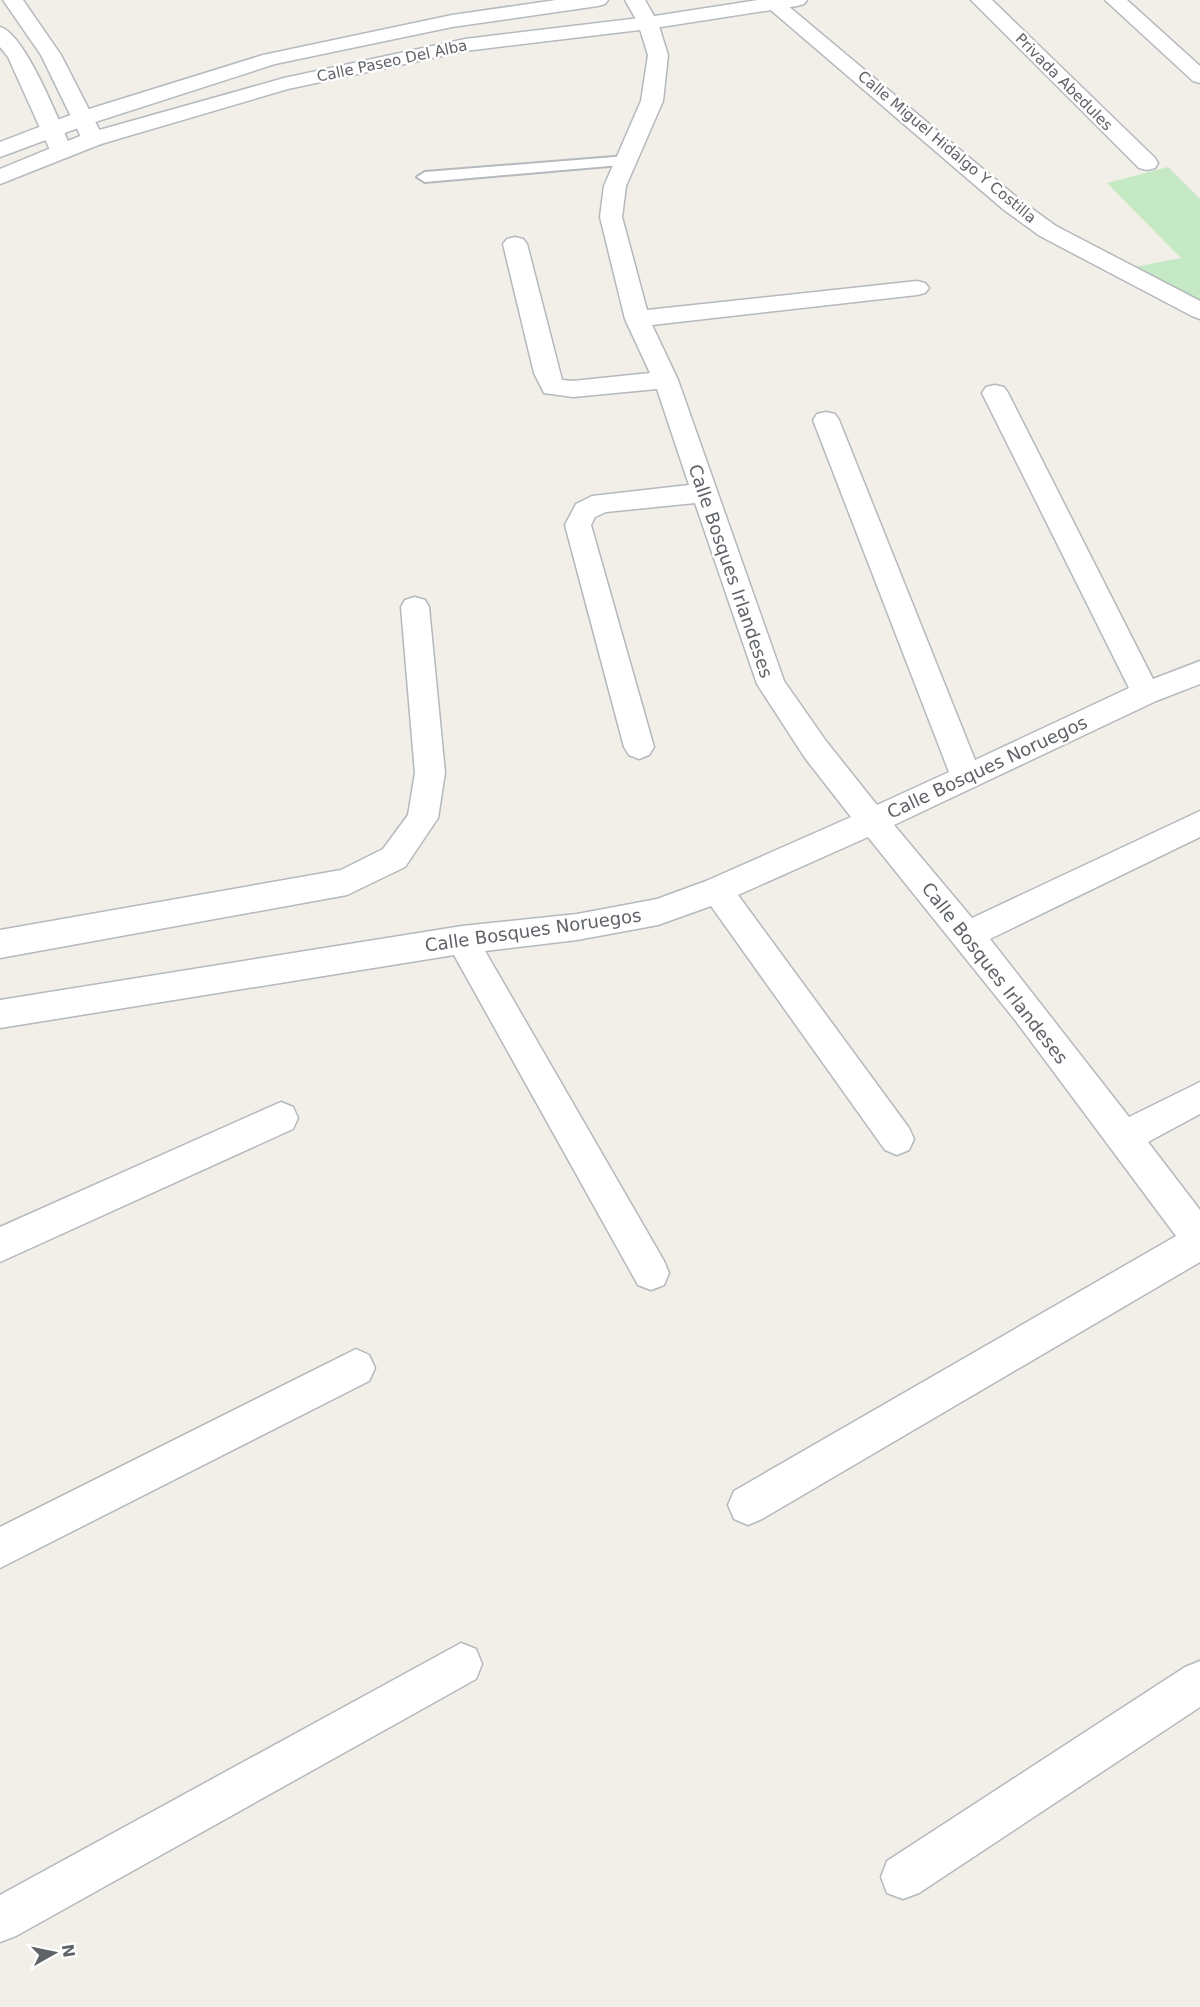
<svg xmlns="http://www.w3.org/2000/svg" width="1200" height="2007" font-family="'DejaVu Sans',sans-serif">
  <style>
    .green { fill: #c5e8c5 }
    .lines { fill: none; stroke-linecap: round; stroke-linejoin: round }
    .lane-casing { stroke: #b5b8bc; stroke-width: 4 }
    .street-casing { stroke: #b5b8bc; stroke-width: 3 }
    .secondary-casing { stroke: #b6babf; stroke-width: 3 }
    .lane { fill: #fff; fill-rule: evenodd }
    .street { fill: #fff; fill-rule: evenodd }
    .secondary { fill: #fff; fill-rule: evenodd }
    .labels { text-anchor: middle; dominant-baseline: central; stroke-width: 5; stroke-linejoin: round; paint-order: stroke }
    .far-street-label { font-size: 15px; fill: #5f6368; stroke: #fff }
    .street-label { font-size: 18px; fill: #5f6368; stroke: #fff }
  </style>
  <rect width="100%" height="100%" fill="#f1efe8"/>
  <!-- green -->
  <path class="green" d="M1168 167 1200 199V300L1134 267 1181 258 1107 183Z"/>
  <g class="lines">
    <!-- lane casing -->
    <g class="lane-casing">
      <path id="lane" d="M627 156 632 158 635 161 632 164 425 182 417 177 425 172Z"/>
    </g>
    <!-- street casing -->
    <g class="street-casing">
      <g id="street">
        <path d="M3 0H23L61 55 104 139 101 144 93 146 85 144 82 139 41 55Z"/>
        <path d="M625 0H645L658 23 668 55 663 101 626 186 622 217 647 310 917 281 925 283 929 288 925 293 917 295 652 325 678 380 784 681 826 741 877 805 949 772 813 420 817 414 826 412 835 414 839 420 975 760 1129 688 982 393 986 387 995 385 1004 387 1008 393 1153 679 1200 661V684L1156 701 894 825 972 918 1200 811V837L990 939 1129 1117 1200 1082V1114L1148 1142 1200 1210V1262L762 1519 748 1525 734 1519 728 1505 734 1491 1176 1236 1015 1020 868 837 738 895 909 1128 914 1139 909 1150 897 1155 885 1150 711 906 658 925 577 940 485 951 664 1261 669 1273 664 1285 651 1290 638 1285 454 955 0 1028V1000L462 926 577 914 657 899 706 881 851 817 805 758 757 684 695 503 606 512 595 517 591 525 654 747 649 755 639 759 629 755 624 747 565 525 576 504 592 496 689 485 657 389 573 397 544 393 534 373 503 244 507 239 515 237 523 239 527 244 562 380 573 381 650 373 625 319 600 217 604 186 641 101 648 55 638 23Z"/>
        <path d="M759 0H781L1020 200 1056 226 1200 301V319L1192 316 1040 236 1004 210Z"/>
        <path d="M971 0H992L1155 158 1158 163 1155 168 1147 170 1139 168Z"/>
        <path d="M1105 0H1127L1200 66V83L1193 81Z"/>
        <path d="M0 27C25 33 60 124 72 150L69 155 61 157 53 155 50 150 8 57 0 47Z"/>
        <path d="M415 597 425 600 429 607 445 773 438 818 405 867 347 895 0 958V930L341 870 383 849 408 815 415 773 401 607 405 600Z"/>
        <path d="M281 1102 293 1107 298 1118 293 1129 0 1262V1227Z"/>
        <path d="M356 1349 369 1355 375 1368 369 1381 0 1568V1527Z"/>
        <path d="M461 1643 476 1649 482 1664 476 1679 16 1936 0 1942V1895Z"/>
        <path d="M1200 1661V1707L919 1893 903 1899 887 1893 881 1877 887 1861 1185 1667Z"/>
      </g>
    </g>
    <!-- secondary casing -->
    <g class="secondary-casing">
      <g id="secondary">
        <path d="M556 0H608L605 4 598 6 452 27 275 64 89 124 0 157V142L73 114 263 55 452 15Z"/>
        <path d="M758 0H807L804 4 797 6 648 29 465 51 288 89 101 144 0 184V169L85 134 284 78 465 39 648 17Z"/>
      </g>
    </g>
    <!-- lane -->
    <use href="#lane" class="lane"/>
    <!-- street -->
    <use href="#street" class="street"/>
    <!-- secondary -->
    <use href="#secondary" class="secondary"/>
  </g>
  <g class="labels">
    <!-- far-street labels -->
    <g class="far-street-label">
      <text transform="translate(392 61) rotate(-12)">Calle Paseo Del Alba</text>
      <text transform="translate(1064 82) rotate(45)">Privada Abedules</text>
      <text transform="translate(947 147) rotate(40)">Calle Miguel Hidalgo Y Costilla</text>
    </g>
    <!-- street labels -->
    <g class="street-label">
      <text transform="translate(731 571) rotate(71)">Calle Bosques Irlandeses</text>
      <text transform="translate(987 767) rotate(-25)">Calle Bosques Noruegos</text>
      <text transform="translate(533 930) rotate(-8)">Calle Bosques Noruegos</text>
      <text transform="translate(995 973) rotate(52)">Calle Bosques Irlandeses</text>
    </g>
  </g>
  <!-- north arrow -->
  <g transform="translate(54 1953) rotate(81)" stroke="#ffffff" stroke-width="4.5" paint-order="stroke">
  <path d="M0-4.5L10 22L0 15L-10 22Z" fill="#5f6368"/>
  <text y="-9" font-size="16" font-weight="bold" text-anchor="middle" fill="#5f6368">N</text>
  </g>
</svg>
